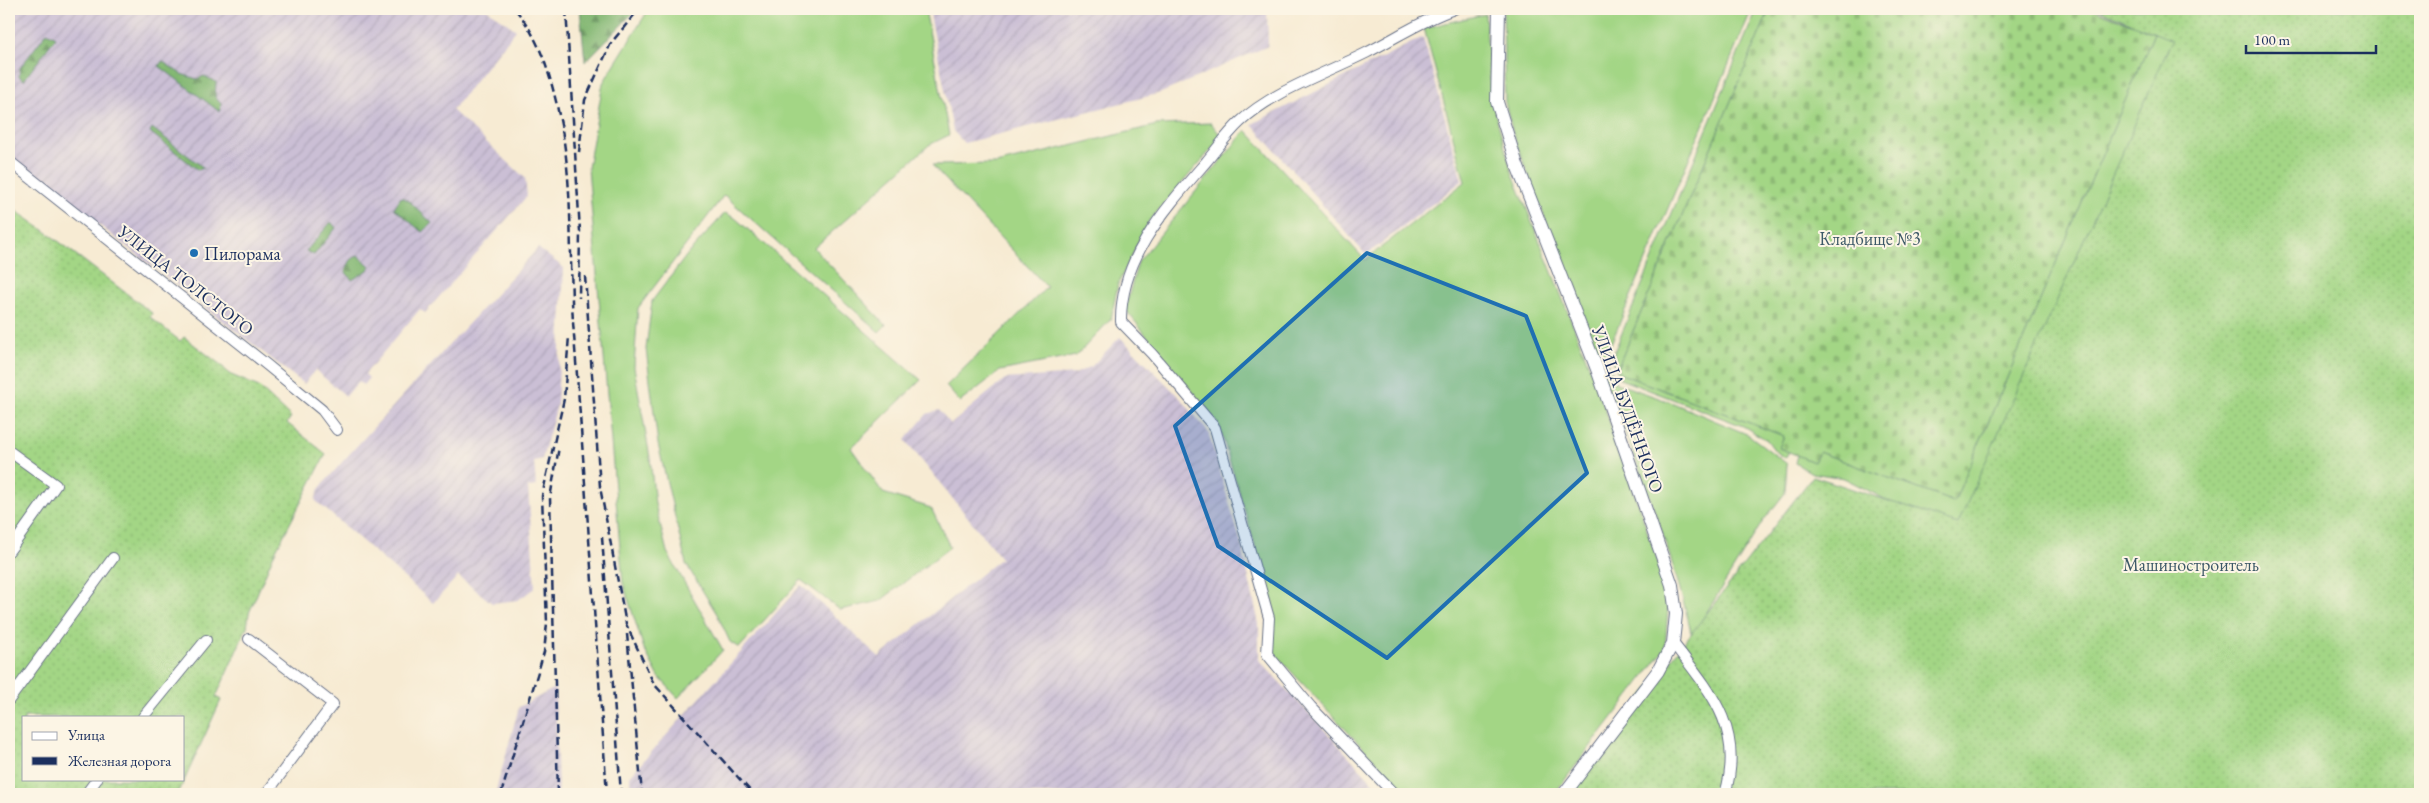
<svg xmlns="http://www.w3.org/2000/svg" width="2429" height="803" font-family="'EB Garamond',serif">
  <style>
    .industrial { fill: url(#industrial-furrows) }
    .grass { fill: #a3d685; stroke: #5f8272 }
    .forest { fill: url(#forest-firs); stroke: #4e7368 }
    .cemetery { fill: url(#cemetery-stones); stroke: #5f8272 }
    .garden { fill: url(#garden-dots); stroke: #5f8272; fill-rule: evenodd }
    .lines { fill: none; stroke-linecap: round; stroke-linejoin: round }
    .minor-casing { stroke: #687187; stroke-width: 12 }
    .major-casing { stroke: #687187; stroke-width: 14 }
    .minor { stroke: #fff; stroke-width: 10 }
    .major { stroke: #fff; stroke-width: 12 }
    .rail { stroke: #1b2f5e; stroke-width: 2.5; stroke-dasharray: 8 4; stroke-linecap: butt }
    .marked { fill: #1f6fb2; fill-opacity: 0.2; stroke: #1f6fb2; stroke-width: 4; stroke-linejoin: round }
    .poi-dot { fill: #1f6fb2; stroke: #fcf5e5; stroke-width: 2 }
    .labels { text-anchor: middle; dominant-baseline: central; stroke-width: 4; stroke-linejoin: round; paint-order: stroke }
    .park-label { font-size: 18px; fill: #3d5968; stroke: #fcf5e5 }
    .poi-label { font-size: 18px; fill: #1b2f5e; stroke: #fcf5e5; text-anchor: start }
    .street-label { font-size: 18px; fill: #1b2f5e; stroke: #fcf5e5 }
  </style>
  <defs>
    <pattern id="industrial-furrows" width="10" height="10" patternUnits="userSpaceOnUse" patternTransform="scale(1.25)"><rect width="10" height="10" fill="#cbbfd5"/><path d="M-1 1l2-2M0 10L10 0M9 11l2-2" fill="none" stroke="#aea4b9"/></pattern>
    <pattern id="forest-firs" width="22" height="20" patternUnits="userSpaceOnUse" patternTransform="scale(1.25)"><rect width="22" height="20" fill="#82b772"/><path d="M5 1l3.5 6h-7zM16 11l3.5 6h-7z" fill="#6a9561"/></pattern>
    <pattern id="cemetery-stones" width="16" height="16" patternUnits="userSpaceOnUse" patternTransform="scale(1.25)"><rect width="16" height="16" fill="#a3d685"/><path d="M2 7V4a2 2 0 0 1 4 0v3zM10 15v-3a2 2 0 0 1 4 0v3z" fill="#8cb875"/></pattern>
    <pattern id="garden-dots" width="8" height="8" patternUnits="userSpaceOnUse" patternTransform="scale(1.25)"><rect width="8" height="8" fill="#a3d685"/><path d="M2 2h.1M6 6h.1" fill="none" stroke="#8cb875" stroke-width="1.8" stroke-linecap="round"/></pattern>
  </defs>
  <rect width="100%" height="100%" fill="#fcf5e5"/>
  <filter id="ink" filterUnits="userSpaceOnUse"><feTurbulence type="fractalNoise" baseFrequency=".02" numOctaves="2"/><feDisplacementMap in="SourceGraphic" scale="10" xChannelSelector="R" yChannelSelector="G"/><feConvolveMatrix kernelMatrix="1 2 1 2 8 2 1 2 1" color-interpolation-filters="sRGB"/></filter>
  <filter id="wash" filterUnits="userSpaceOnUse"><feTurbulence type="fractalNoise" baseFrequency=".0096" numOctaves="4" result="noise"/><feDisplacementMap in="SourceGraphic" scale="20" xChannelSelector="R" yChannelSelector="G"/><feGaussianBlur stdDeviation="1.12" result="paint"/><feColorMatrix in="noise" values="0 0 0 0 0 0 0 0 0 0 0 0 0 0 0 0 0 1.4 0 .05"/><feComposite in="paint" operator="in"/></filter>
  <g filter="url(#wash)">
    <rect width="100%" height="100%" fill="#f7ebd3"/>
    <!-- industrial -->
    <g class="industrial">
      <path d="M9 9H487L516 30 452 110 525 178 527 196 425 313 420 309 365 374 369 378 363 385 359 381 346 396 315 370 304 384 9 155Z"/>
      <path d="M929 9H1267L1268 46 1161 93 964 143 953 131Z"/>
      <path d="M1423 37 1462 181 1366 255 1252 124Z"/>
      <path d="M538 248 564 268 557 405 542 459 534 461 536 486 528 487 535 588 518 600 492 603 458 576 433 603 315 500 319 489 344 460Z"/>
      <path d="M1120 337 1183 401 1208 432 1241 543 1259 624V660L1384 794H631L630 776 801 585 879 657 1001 558 905 440 927 414 939 410 951 424 1005 379 1075 374 1092 366Z"/>
      <path d="M555 688 558 794H495L519 707Z"/>
    </g>
    <!-- grass -->
    <g class="grass">
      <path d="M649 9H925L949 135 929 145 814 248 886 325 879 332 724 195 638 308 634 367 650 458 655 504 667 552 723 650 678 698 659 677 644 649 623 583 588 168 603 83Z"/>
      <path d="M1503 9H1752L1604 360 1598 358 1514 137 1505 102Z"/>
      <path d="M1757 9H1770L1617 369 1621 374 1784 436 1779 448 1789 452 1785 458 1775 451 1767 440 1743 426 1620 379 1612 357Z"/>
      <path d="M1485 14 1492 102 1511 169 1596 383 1669 594 1665 649 1554 794H1406L1274 653 1272 602 1219 425 1125 309 1138 262 1246 130 1365 260 1465 182 1424 28Z"/>
      <path d="M2154 33 2174 37 1959 524H1933L1844 478 1812 473 1795 463 1797 455 1814 462 1819 452 1954 502Z"/>
      <path d="M1211 123 1222 137 1149 221 1118 284 1111 319 1076 356 1000 371 960 402 946 386 1047 287 932 165 996 164 1157 125Z"/>
      <path d="M725 213 735 218 921 380 851 448 883 493 931 508 950 547 880 601 840 610 801 580 739 648 730 642 717 614 686 564 658 444 646 349 652 301 687 255Z"/>
      <path d="M1608 362 1616 383 1673 403 1749 435 1787 464 1785 493 1763 521 1692 636C1671 544 1634 457 1601 368Z"/>
    </g>
    <!-- forest -->
    <g class="forest">
      <path d="M580 9H637L585 62Z"/>
      <path d="M47 32 56 37 24 80 19 76 20 68Z"/>
      <path d="M162 61 181 74 197 79 204 76 216 82 215 97 221 104 220 112 159 66Z"/>
      <path d="M152 128 204 168 198 170 150 132Z"/>
      <path d="M401 197 408 200 432 223 422 232 394 208Z"/>
      <path d="M331 222 336 228 314 255 306 251Z"/>
      <path d="M358 255 370 266 368 270 352 280 345 271 351 260Z"/>
    </g>
    <!-- cemetery -->
    <path class="cemetery" d="M1770 9H2092L2154 33 1954 502 1819 452 1814 462 1779 448 1784 436 1621 374 1617 369Z"/>
    <!-- garden -->
    <g class="garden">
      <path d="M2097 9H2420V794H1567L1813 476 1958 524 2172 40Z"/>
      <path d="M9 206 45 231 152 313 150 317 180 341 184 337 221 365 229 374 259 387 291 417 287 423 326 454 273 556 249 613 247 627 216 697 221 700 179 792 176 791 174 794H9ZM24 717H184V779H24Z"/>
    </g>
  </g>
  <g filter="url(#ink)">
    <g class="lines">
      <!-- minor casing -->
      <g class="minor-casing">
        <g id="minor">
          <path d="M9 161 267 365 322 410 337 430"/>
          <path d="M9 451 56 485 9 551"/>
          <path d="M249 639 333 704 266 794"/>
          <path d="M1673 643C1710 691 1745 729 1725 794"/>
          <path d="M9 700 113 558"/>
          <path d="M143 717 206 640"/>
          <path d="M86 794 97 779"/>
          <path d="M1394 794 1311 707 1267 654 1269 618 1215 428 1152 354 1121 322C1120 258 1166 208 1206 162 1217 149 1227 134 1240 122 1273 91 1326 73 1366 53 1396 38 1422 20 1454 9"/>
        </g>
      </g>
      <!-- major casing -->
      <g class="major-casing">
        <path id="major" d="M1499 9 1497 102 1517 165 1597 369 1672 585 1676 614 1673 643 1658 671 1564 794"/>
      </g>
      <!-- minor -->
      <use href="#minor" class="minor"/>
      <!-- major -->
      <use href="#major" class="major"/>
      <!-- rail -->
      <g class="rail">
        <path d="M515 9C540 38 551 77 559 115 574 182 569 254 573 322 585 480 596 637 607 794"/>
        <path d="M566 9 580 231 579 298"/>
        <path d="M579 152 585 100 611 43 639 9"/>
        <path d="M585 276 600 487 626 624 654 684 753 794"/>
        <path d="M602 537 621 794"/>
        <path d="M627 634 642 794"/>
        <path d="M501 794 544 652 547 623 542 496 564 399 569 336"/>
        <path d="M558 794 550 498 559 447"/>
      </g>
    </g>
  </g>
  <!-- marked area -->
  <path class="marked" d="M1367 253 1526 316 1587 473 1387 658 1218 546 1175 426Z"/>
  <!-- markers -->
  <circle class="poi-dot" cx="194" cy="253" r="5"/>
  <g class="labels">
    <!-- park labels -->
    <g class="park-label">
      <text x="1870" y="238">Кладбище №3</text>
      <text x="2191" y="564">Машиностроитель</text>
    </g>
    <!-- poi labels -->
    <g class="poi-label">
      <text x="204" y="253">Пилорама</text>
    </g>
    <!-- street labels -->
    <g class="street-label">
      <text transform="translate(186 280) rotate(38)">УЛИЦА ТОЛСТОГО</text>
      <text transform="translate(1628 409) rotate(70)">УЛИЦА БУДЁННОГО</text>
    </g>
  </g>
  <!-- margin -->
  <rect width="2429" height="803" fill="none" stroke="#fcf5e5" stroke-width="30"/>
  <!-- legend -->
  <rect x="22" y="716" width="162" height="65" fill="#fcf5e5" stroke="#a2a6af"/>
  <rect x="32" y="732" width="25" height="8" fill="#ffffff" stroke="#a2a6af"/>
  <text x="68" y="740" font-size="15" fill="#1b2f5e">Улица</text>
  <rect x="32" y="757" width="25" height="8" fill="#1b2f5e" stroke="#a2a6af"/>
  <text x="68" y="766" font-size="15" fill="#1b2f5e">Железная дорога</text>
  <!-- scale -->
  <path d="M2246 45v8h130v-8" fill="none" stroke="#1b2f5e" stroke-width="2.5"/>
  <text x="2254" y="45" font-size="15" fill="#1b2f5e" stroke="#fcf5e5" stroke-width="4" paint-order="stroke">100 m</text>
</svg>
